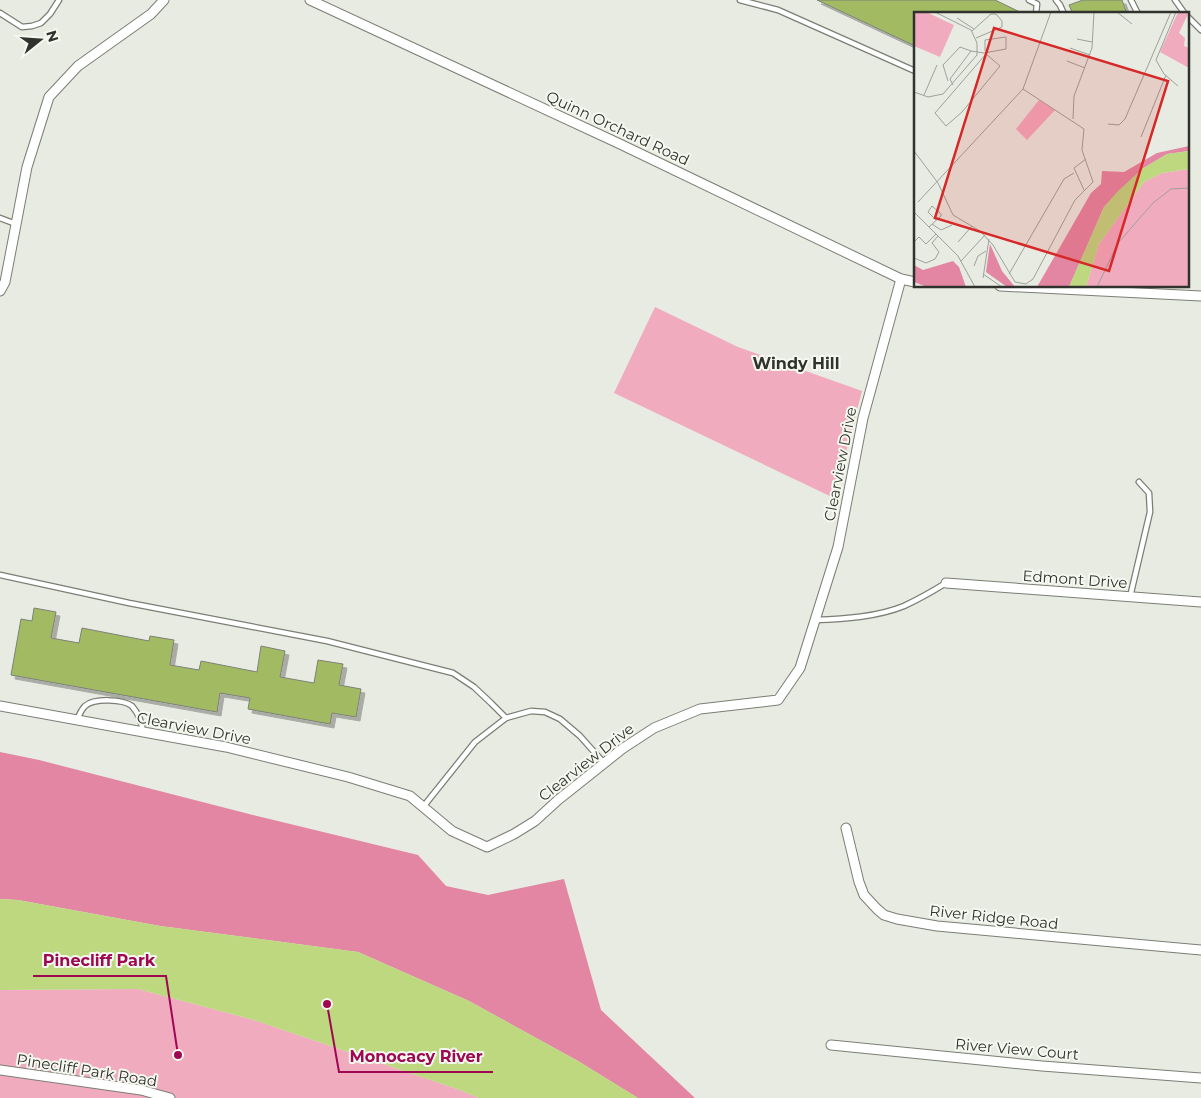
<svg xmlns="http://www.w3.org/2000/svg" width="1201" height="1098" font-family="Montserrat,sans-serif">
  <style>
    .green { fill: #f1abbf }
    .forest { fill: #e286a3 }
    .water { fill: #bed880 }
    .building { fill: #a2bb64; stroke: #7d8077; filter: url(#shadow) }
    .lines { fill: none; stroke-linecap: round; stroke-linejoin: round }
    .service-casing { stroke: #7b7e75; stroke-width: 7 }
    .minor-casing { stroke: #7b7e75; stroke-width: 11 }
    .service { stroke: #fff; stroke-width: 4.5 }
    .minor { stroke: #fff; stroke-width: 9 }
    .labels { text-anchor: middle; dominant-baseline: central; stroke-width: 4; stroke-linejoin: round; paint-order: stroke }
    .street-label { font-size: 15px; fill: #30322e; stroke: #f5f8ee }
    .neighbourhood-label { font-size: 16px; font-weight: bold; fill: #30322e; stroke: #f5f8ee }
    .inset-road { fill: none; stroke: #9ea199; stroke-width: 1 }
    .view { fill: #d62828; fill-opacity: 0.15; stroke: #d62828; stroke-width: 2.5 }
    .inset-edge { fill: none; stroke: #30322e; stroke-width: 2.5 }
    .leader { fill: none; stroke: #9e0852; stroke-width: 2 }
    .callout-dot { fill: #9e0852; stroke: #f5f8ee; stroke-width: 2 }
    .callout-label { font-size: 16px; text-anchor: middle; font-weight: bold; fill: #9e0852; stroke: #f5f8ee; stroke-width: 4; stroke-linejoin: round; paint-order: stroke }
  </style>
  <defs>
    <filter id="shadow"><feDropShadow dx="4" dy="4" stdDeviation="0" flood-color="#0004"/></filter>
  </defs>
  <rect width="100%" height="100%" fill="#e7ebe1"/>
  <!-- green -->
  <g class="green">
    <path d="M655 307 738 347 862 391 834 498 614 393Z"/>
    <path d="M138 989 254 1020 460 1090 479 1098H0V990Z"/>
  </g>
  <!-- forest -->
  <path class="forest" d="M0 752 39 760 249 814 418 855 446 886 488 895 564 879 601 1010 695 1098H638L578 1061 469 1001 358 952 160 926 18 900 0 899Z"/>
  <!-- water -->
  <path class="water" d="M0 899 18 900 160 926 358 952 469 1001 578 1061 638 1098H479L460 1090 254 1020 138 989 0 990Z"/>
  <!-- building -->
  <g class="building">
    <path d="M817 0H995L1024 14H915V46Z"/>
    <path d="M1083 0H1122L1127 14H1073L1069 5Z"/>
    <path d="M34 608 56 612 51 638 79 643 82 628 149 641 150 636 174 640 170 665 199 670 201 661 257 672 261 646 285 651 280 677 314 683 318 660 343 664 339 685 361 689 356 717 332 713 330 724 248 709 250 698 220 693 217 712 11 675 21 619 32 621Z"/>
  </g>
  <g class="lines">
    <!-- service casing -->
    <g class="service-casing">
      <g id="service">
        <path d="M740 0 778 10 915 71"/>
        <path d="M1029 0 1037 4 1036 14"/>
        <path d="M1056 0 1060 5 1064 14"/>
        <path d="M1131 0 1138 14"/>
        <path d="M1175 0 1185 14"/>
        <path d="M0 13 22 27 32 26 41 23 50 14 59 0"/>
        <path d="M1187 16 1201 30"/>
        <path d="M0 218 16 224"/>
        <path d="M0 575 129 603 327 641 453 673 474 687 491 703 506 718"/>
        <path d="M1130 597 1150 512 1149 493 1139 482"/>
        <path d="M815 620C844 619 877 617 904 606 919 599 933 591 946 583"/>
        <path d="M77 720C79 715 82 709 85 706 94 698 123 699 132 706 138 713 142 723 143 732"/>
        <path d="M423 807 475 742 506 718 531 711 545 712 560 719 580 736 604 763"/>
      </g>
    </g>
    <!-- minor casing -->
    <g class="minor-casing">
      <g id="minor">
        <path d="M310 0 620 144 901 279 915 282"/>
        <path d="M1000 286 1201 296"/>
        <path d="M0 291 5 282 27 167 49 97 78 66 151 14 164 0"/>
        <path d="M946 583 1201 602"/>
        <path d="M0 706 226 747 348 777 410 796 452 831 487 847 514 834 535 821 558 800 622 749 654 728 700 709 778 700 800 668 838 547 863 418 901 279"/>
        <path d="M846 828 859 882 864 895 877 909 884 915 897 919 937 926 1201 950"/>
        <path d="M831 1045 1042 1066 1201 1078"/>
        <path d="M0 1070 141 1090 170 1098"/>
      </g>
    </g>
    <!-- service -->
    <use href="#service" class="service"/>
    <!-- minor -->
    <use href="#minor" class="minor"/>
  </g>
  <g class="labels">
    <!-- street labels -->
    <g class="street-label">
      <text transform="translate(618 128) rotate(25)">Quinn Orchard Road</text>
      <text transform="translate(840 464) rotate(-79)">Clearview Drive</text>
      <text transform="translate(1075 579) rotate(4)">Edmont Drive</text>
      <text transform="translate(194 728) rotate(11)">Clearview Drive</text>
      <text transform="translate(586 762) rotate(-38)">Clearview Drive</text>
      <text transform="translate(994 917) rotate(6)">River Ridge Road</text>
      <text transform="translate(1017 1049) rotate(5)">River View Court</text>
      <text transform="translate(87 1070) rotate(9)">Pinecliff Park Road</text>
    </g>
    <!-- neighbourhood labels -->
    <g class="neighbourhood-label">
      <text x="796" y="363">Windy Hill</text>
    </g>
  </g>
  <!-- overview -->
  <g transform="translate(914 12)">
    <rect width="275" height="275" fill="#e7ebe1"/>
    <path d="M0 0H12L40 13 26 45 0 34ZM264 0H275L265 21 271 26 270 34 275 36V56L246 40ZM125 88 141 98 113 128 102 117ZM275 157V275H172L185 232 230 170 248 161Z" fill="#f1abbf"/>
    <path d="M275 134V139L253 142 228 157 190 195 155 275H123L177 181 187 172 188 159 210 160 243 141ZM76 232 88 259 101 275H93L72 260ZM39 249 45 255 52 275H13L0 270V253L9 258Z" fill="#e286a3"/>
    <path d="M275 139V157L248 161 230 170 185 232 172 275H155L190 195 203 180 228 157 253 142Z" fill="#bed880"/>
    <path class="inset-road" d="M203 0 218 12M262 0 242 48 250 62 264 74M43 6 60 17M58 19 77 2H82L88 9V15L62 26M163 27 178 30M156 36 176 43M70 41 92 37V25L71 28V39M72 42 86 54 48 100 32 114 21 101ZM153 49 171 56M34 69 29 53 46 35 57 39M39 73 36 67 57 39 70 41M0 80 14 85 29 82 63 43V31L57 18 21 0M10 83 23 53M159 107 160 84 178 36 180 0M194 112 205 113 211 107 257 0M227 125 252 63M0 139 24 171 39 203 66 219 79 233 101 270 112 272 119 267 161 188 179 170 168 138 170 117 109 77M170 178 160 156 172 147M4 190 109 77 137 0M0 200 44 244 61 275M18 212 27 218 38 213M15 215 27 204V202L18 194 14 200 22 208M0 230 5 225 12 232 22 222M44 230 58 214M0 246 12 251 21 247 25 240 18 231 24 224M47 249 71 223M60 254 64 244 72 239M69 262 88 275M95 262 150 167 160 161M69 266 75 227M183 275 204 231 239 191 257 177 275 176"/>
    <path class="view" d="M80 16 254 69 195 259 21 206Z"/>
    <rect width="275" height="275" class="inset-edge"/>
  </g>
  <!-- callouts -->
  <path class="leader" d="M178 1055L166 976H33M327 1004L339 1072H493"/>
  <g class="callout-dot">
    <circle cx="178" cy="1055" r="5"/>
    <circle cx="327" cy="1004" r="5"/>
  </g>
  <g class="callout-label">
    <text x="99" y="966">Pinecliff Park</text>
    <text x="416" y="1062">Monocacy River</text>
  </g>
  <!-- north arrow -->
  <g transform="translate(40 40) rotate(73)" stroke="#f5f8ee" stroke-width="4" paint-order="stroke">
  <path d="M0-4L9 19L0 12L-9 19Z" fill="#30322e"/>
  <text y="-8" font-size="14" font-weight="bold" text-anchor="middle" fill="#30322e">N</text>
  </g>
</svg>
